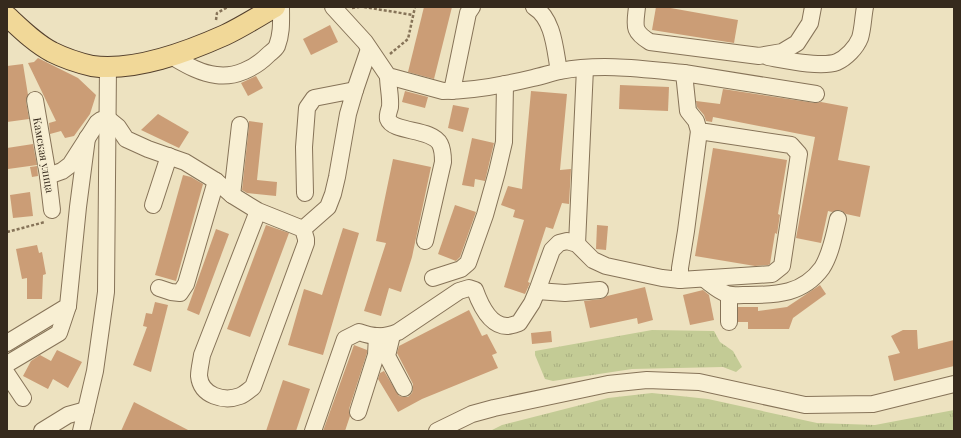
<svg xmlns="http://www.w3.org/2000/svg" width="961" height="438" font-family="'Playfair Display',serif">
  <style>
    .grass { fill: url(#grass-tufts) }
    .building { fill: #cb9d76 }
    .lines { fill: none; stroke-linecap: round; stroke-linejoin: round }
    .minor-casing { stroke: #867358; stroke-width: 18 }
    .major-casing { stroke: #54402d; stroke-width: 22 }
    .path { stroke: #867358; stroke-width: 2.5; stroke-dasharray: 3 2; stroke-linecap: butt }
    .minor { stroke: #f8efd3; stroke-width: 16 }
    .major { stroke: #f1d898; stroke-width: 20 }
    .labels { text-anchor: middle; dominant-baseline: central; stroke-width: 3; stroke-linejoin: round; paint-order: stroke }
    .street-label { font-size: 11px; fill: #362a1d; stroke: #f5ecd0 }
  </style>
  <defs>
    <pattern id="grass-tufts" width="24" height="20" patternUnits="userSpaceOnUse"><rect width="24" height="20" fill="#c3cb95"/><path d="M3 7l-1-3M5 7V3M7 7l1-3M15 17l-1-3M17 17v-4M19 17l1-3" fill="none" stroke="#a8ae80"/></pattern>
  </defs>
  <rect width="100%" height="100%" fill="#ede2c0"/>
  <!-- grass -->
  <g class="grass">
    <path d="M652 330 714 331 720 342 733 351 742 367 736 372 723 367 632 369 553 381 545 379 535 355V351Z"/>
    <path d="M652 393 708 399 817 423 875 425 954 410V431H490L502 425 608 398Z"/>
  </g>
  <!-- building -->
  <g class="building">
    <path d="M424 7H452L434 79 408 72Z"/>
    <path d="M656 7H665L738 20 734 43 652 30Z"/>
    <path d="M330 25 338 42 311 55 303 39Z"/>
    <path d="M38 58 78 78 96 95 90 114 74 136 65 138 61 131 50 134 49 123 56 121 28 63 34 62Z"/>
    <path d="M23 64 28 95 26 101 29 119 7 122V66Z"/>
    <path d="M256 76 263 88 248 96 241 83Z"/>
    <path d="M620 85 669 87 668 111 619 109Z"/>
    <path d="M723 89 815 103 821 102 848 107 838 160 870 166 860 217 846 214 840 210 832 212 828 211 821 243 796 238 815 137 713 117 712 122 706 121 704 115 697 107 696 101 720 104Z"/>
    <path d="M405 91 428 97 425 108 402 102Z"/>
    <path d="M531 91 567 94 560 170 571 169 569 204 562 203 553 229 546 227 528 282 530 283 525 294 504 287 524 220 513 217 515 210 501 205 508 186 522 189Z"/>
    <path d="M453 105 469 108 463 132 448 128Z"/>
    <path d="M158 114 189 132 179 148 141 130Z"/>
    <path d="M249 121 263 123 257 180 277 182 276 196 247 193 242 190 249 126Z"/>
    <path d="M472 138 494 143 485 181 475 179 474 187 462 185Z"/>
    <path d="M33 144 37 165 8 169 7 148Z"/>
    <path d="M713 148 787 160 778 214 780 215 777 234 775 233 770 264 768 265 755 266 695 256Z"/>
    <path d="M393 159 431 167 412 257 401 292 389 288 381 316 364 311 386 243 376 241Z"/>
    <path d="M37 166 38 176 32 177 30 167Z"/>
    <path d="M183 175 191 177 203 184 176 281 155 275Z"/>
    <path d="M30 192 33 216 13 218 10 195Z"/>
    <path d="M455 205 476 212 460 257 456 261 438 254Z"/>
    <path d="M266 225 289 233 250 337 227 329Z"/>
    <path d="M597 225 608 226 606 250 596 249Z"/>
    <path d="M343 228 359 233 323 355 288 345 304 289 322 295Z"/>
    <path d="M216 229 229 234 199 315 187 310Z"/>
    <path d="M37 245 39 253 42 252 46 274 43 275 42 299H27V278L22 279 16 249Z"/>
    <path d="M820 285 826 294 793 318 789 329H748V322H738V307H758V311L787 307Z"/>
    <path d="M645 287 653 320 638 324 637 318 590 328 584 301 601 299 607 296Z"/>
    <path d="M703 290 709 295 714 320 690 325 683 295Z"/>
    <path d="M155 302 168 305 151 372 133 365 147 327 143 326 146 313 152 314Z"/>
    <path d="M469 310 482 336 487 334 497 353 492 355 498 368 422 399 398 412 378 379 380 373 384 371 399 396 404 397H408L412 393 413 389V384L397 353 399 346Z"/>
    <path d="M903 330H917L918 349 954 340V366L894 381 888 356 900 353 891 336Z"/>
    <path d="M551 331 552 342 532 344 531 333Z"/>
    <path d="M354 345 367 350V353L349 409 350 416 345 431H323Z"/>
    <path d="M57 350 82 362 68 388 53 379 48 389 23 376 31 361 40 355 51 361Z"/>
    <path d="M283 380 310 389 296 431H266Z"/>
    <path d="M134 402 190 431H121Z"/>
  </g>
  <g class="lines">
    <!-- minor casing -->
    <g class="minor-casing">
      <g id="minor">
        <path d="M534 7C554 19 555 51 559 71"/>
        <path d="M637 7C635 26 632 31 650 42L759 56 782 52 797 43 810 23 813 7"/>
        <path d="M171 56C185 64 199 73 216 75 235 78 255 68 268 55 271 52 275 50 277 46 282 33 281 21 281 7"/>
        <path d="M768 57C785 60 821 68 837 62 846 58 856 48 860 38 863 28 863 17 865 7"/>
        <path d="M684 73 816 94"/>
        <path d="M388 76C388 86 391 98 390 107 389 111 387 115 388 119 393 133 432 128 440 144 443 150 443 156 443 162L425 241"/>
        <path d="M355 90 369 49"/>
        <path d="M452 91 468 13 472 7"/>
        <path d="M35 100 48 176 52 210"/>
        <path d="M107 118 118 127 126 139 148 149 185 162 216 181 232 195 258 211 303 229 306 239V243L253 387C249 390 245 394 240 396 224 402 201 396 199 376 199 370 201 362 202 355L258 211"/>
        <path d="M48 176 62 171 70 165 97 123 101 120 107 118"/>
        <path d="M232 195 240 125"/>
        <path d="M153 205 169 156"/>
        <path d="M303 229 328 207 333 194 337 177 348 114 355 90 314 98 307 108 304 147 305 193"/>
        <path d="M577 244 585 68"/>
        <path d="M433 278 461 269 468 263 485 215 497 172 504 142 505 84"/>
        <path d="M704 279C711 284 718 291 727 294 733 296 742 295 748 295 777 295 803 294 822 268 831 254 834 235 838 219"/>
        <path d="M680 280V268L686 231 699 131"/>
        <path d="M159 288 171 292 180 293 186 284 216 181"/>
        <path d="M537 291 565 293 600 290"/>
        <path d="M729 322V295"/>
        <path d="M392 335 387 356 404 388"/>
        <path d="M7 343 68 306 78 207 87 138"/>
        <path d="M7 364 59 333 68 306"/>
        <path d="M7 374 23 398"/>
        <path d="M358 412 376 355 377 336"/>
        <path d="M42 431 68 415 86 410"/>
        <path d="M81 431 95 371 106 292 108 66"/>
        <path d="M313 431 345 339 359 332C373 337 384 338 398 332L459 291 469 288 475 290C480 304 490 326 507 326 511 326 516 324 519 323L532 303 537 291 552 250 559 243 567 241 577 244 593 260 606 266 662 278 680 280 772 274 782 266 799 154 791 145 699 131 696 121 688 111 684 73C643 69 601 63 560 71 551 73 542 76 533 78 504 85 474 91 443 91L388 76 365 42 333 7"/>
        <path d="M437 431 472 414 494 408 608 384 647 380 699 382 805 405 873 404 954 384"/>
      </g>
    </g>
    <!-- major casing -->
    <g class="major-casing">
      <path id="major" d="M7 16C21 29 35 43 52 52 64 58 79 63 92 66 135 72 187 52 225 35 242 27 259 16 275 7"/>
    </g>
    <!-- path -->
    <g class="path">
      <path d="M364 7 413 15"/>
      <path d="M352 8 359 7"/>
      <path d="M216 20 217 13 228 7"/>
      <path d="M390 54 408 39 415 7"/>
      <path d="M7 232 45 222"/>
    </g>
    <!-- minor -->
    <use href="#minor" class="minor"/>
    <!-- major -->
    <use href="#major" class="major"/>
  </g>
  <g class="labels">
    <!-- street labels -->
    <g class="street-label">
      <text transform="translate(44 155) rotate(80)">Камская улица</text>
    </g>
  </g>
  <!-- border -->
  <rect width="961" height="438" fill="none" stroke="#362a1d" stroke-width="16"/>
</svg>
